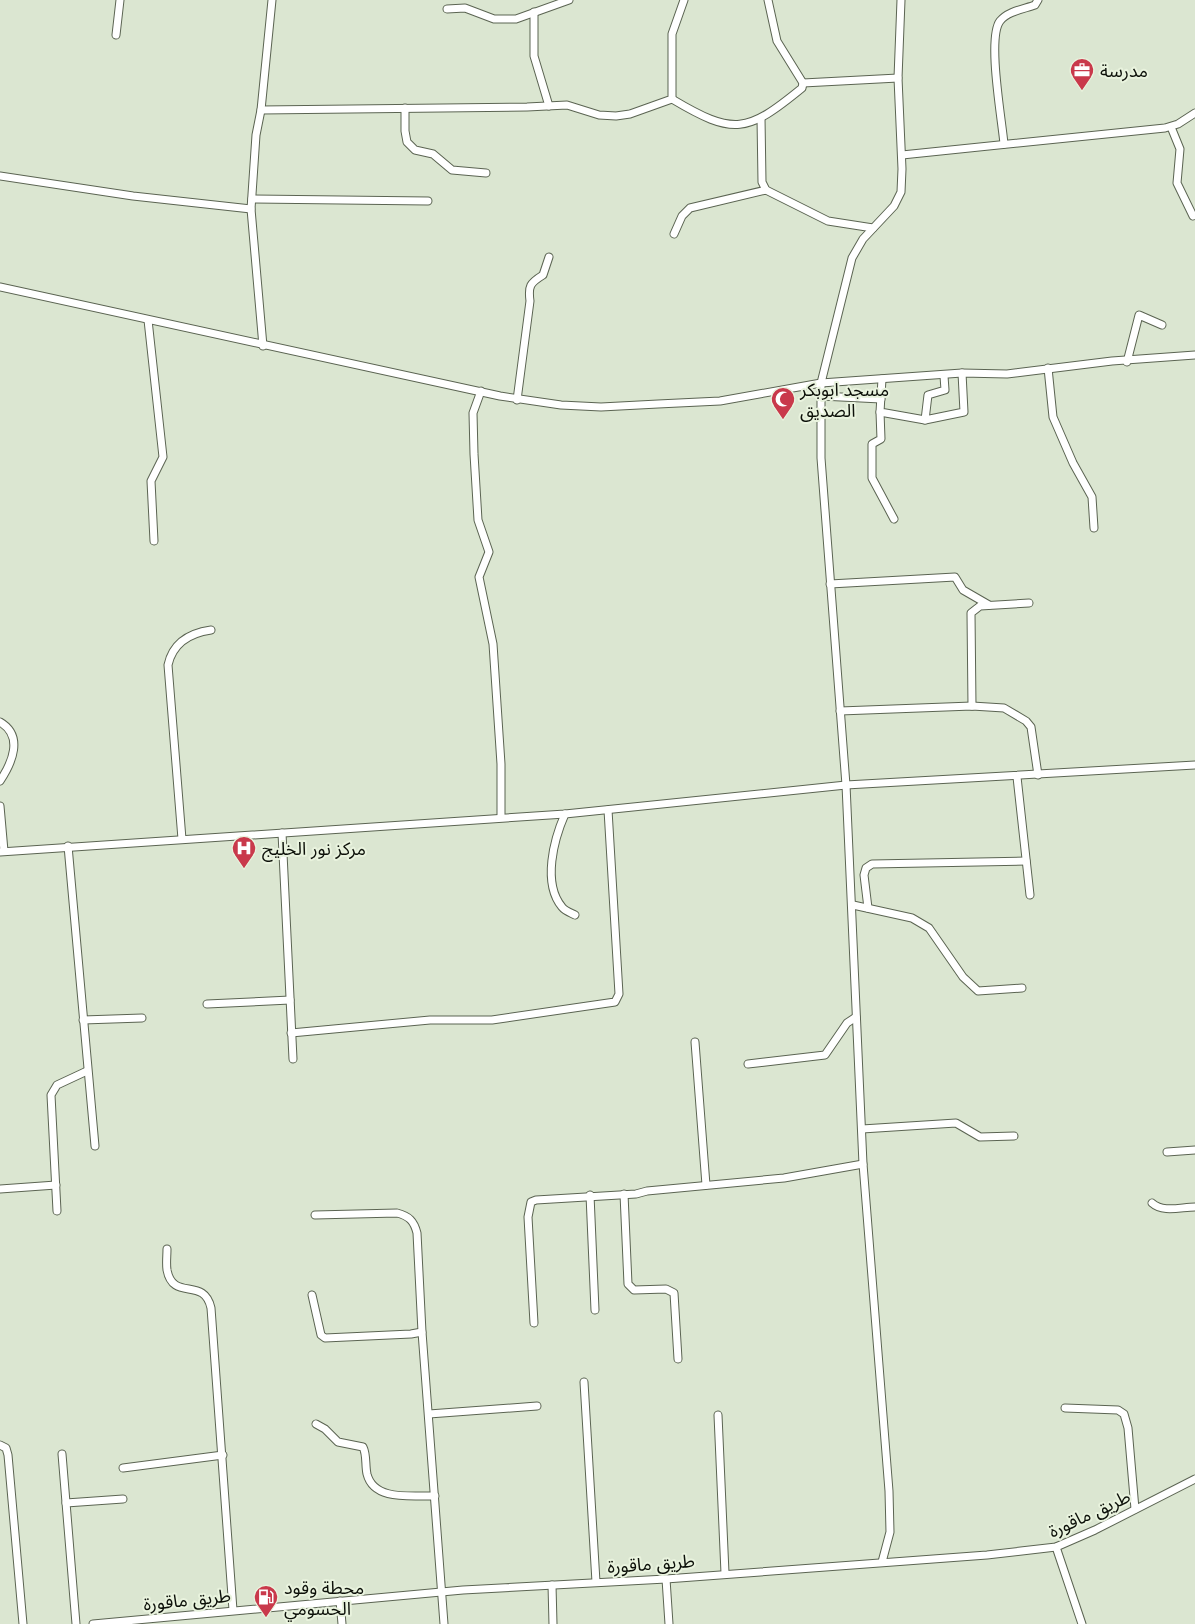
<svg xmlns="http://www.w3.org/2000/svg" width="1195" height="1624" font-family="'Open Sans','Noto Sans Arabic',sans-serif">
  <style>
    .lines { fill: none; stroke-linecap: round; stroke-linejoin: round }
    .minor-casing { stroke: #5b6452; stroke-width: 9 }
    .minor { stroke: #fff; stroke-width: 7 }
    .labels { text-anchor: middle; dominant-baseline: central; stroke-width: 4; stroke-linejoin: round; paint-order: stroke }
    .poi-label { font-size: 18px; fill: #0c1009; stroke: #e9f3de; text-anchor: start }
    .street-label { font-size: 18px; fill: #0c1009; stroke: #e9f3de }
  </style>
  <rect width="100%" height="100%" fill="#dbe6d1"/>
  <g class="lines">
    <!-- minor casing -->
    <g class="minor-casing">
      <g id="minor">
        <path d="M447 9 465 8 494 19H516L569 0"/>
        <path d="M534 12V56L549 106"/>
        <path d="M116 35 120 0"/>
        <path d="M803 83 898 78"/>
        <path d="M672 99C734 136 747 133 802 88L803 83 777 41 768 0"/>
        <path d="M405 108V131L407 142 415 150 433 154 452 170 486 173"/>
        <path d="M261 110 527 107 567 105 599 115 616 116 630 114 672 99V34L684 0"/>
        <path d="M761 118 762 182 766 190 828 221 873 228"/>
        <path d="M1171 127 1180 149 1177 183 1193 216"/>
        <path d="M1004 144C1002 120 987 38 1000 21 1008 11 1024 9 1035 5L1038 0"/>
        <path d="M902 155 1165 128 1178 124 1195 113"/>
        <path d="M0 176 133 196 251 209"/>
        <path d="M252 199 428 201"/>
        <path d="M674 234 682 216 690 208 766 190"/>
        <path d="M0 287 500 396 561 405 601 407 658 404 720 401 821 383 962 373 1007 374 1112 361 1195 355"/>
        <path d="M148 320 163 457 151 481 154 541"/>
        <path d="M263 346 251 209 256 135 261 110 272 0"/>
        <path d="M1127 362 1139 315 1162 325"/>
        <path d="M1048 368 1053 417 1073 463 1092 497 1094 528"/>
        <path d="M944 376 945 390 928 395 925 420 964 412 962 373"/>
        <path d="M882 379 880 412 925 420"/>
        <path d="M481 391 473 413 474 454 478 520 489 552 479 577 493 644 501 764V817"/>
        <path d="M821 396 881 399"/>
        <path d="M517 400 530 301C528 286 530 283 543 275L549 257"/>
        <path d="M880 412 881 439 872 444V478L894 519"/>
        <path d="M830 584 955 577 963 590 989 605"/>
        <path d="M972 706 971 613 980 606 1029 603"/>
        <path d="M840 711 972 706 1004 708 1026 721 1031 727 1038 775"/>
        <path d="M0 722C24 736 12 763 0 781"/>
        <path d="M1017 777 1030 895"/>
        <path d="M0 806 4 851"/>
        <path d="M565 814C554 839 542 883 562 907 565 911 571 913 575 915"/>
        <path d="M282 833 293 1059"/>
        <path d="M182 839 168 665C173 642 190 633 211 630"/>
        <path d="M68 846 95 1146"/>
        <path d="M0 852 565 814 846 785 1195 765"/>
        <path d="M853 905 912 918 929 928 963 977 978 991 1022 988"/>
        <path d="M868 908 864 875 866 868 872 864 1026 861"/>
        <path d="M207 1004 290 1000"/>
        <path d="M83 1020 142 1018"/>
        <path d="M291 1033 430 1020H492L615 1002 619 994 608 810"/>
        <path d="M695 1042 706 1185"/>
        <path d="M748 1064 825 1055 847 1023 856 1017"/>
        <path d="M862 1129 956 1123 980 1137 1014 1136"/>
        <path d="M1167 1152 1195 1150"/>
        <path d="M0 1189 56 1185"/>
        <path d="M624 1194 628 1284 634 1290 666 1289 674 1293 678 1359"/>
        <path d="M590 1195 595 1310"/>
        <path d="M1152 1203C1163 1213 1181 1207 1195 1207"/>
        <path d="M57 1211 51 1095 57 1085 87 1071"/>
        <path d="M315 1215 397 1213C409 1216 414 1221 417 1233L422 1332 444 1624"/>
        <path d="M167 1249C167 1256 166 1263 167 1270 173 1302 204 1276 211 1308L233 1610"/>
        <path d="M312 1295 321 1335 325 1338 411 1334 422 1332"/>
        <path d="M534 1323 528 1217 531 1202 536 1200 636 1194 647 1191 784 1178 863 1164"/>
        <path d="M584 1382 596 1582"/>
        <path d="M1065 1408 1118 1410 1124 1414 1128 1428 1135 1509"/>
        <path d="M429 1414 537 1406"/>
        <path d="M718 1415 725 1573"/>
        <path d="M316 1424 325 1429 338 1442 363 1447C367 1455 365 1465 367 1474 374 1502 413 1495 435 1496"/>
        <path d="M0 1445 6 1448 8 1455 23 1624"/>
        <path d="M62 1454 76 1624"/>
        <path d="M123 1468 223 1455"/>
        <path d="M66 1503 123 1499"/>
        <path d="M1056 1547 1082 1624"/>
        <path d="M882 1562 890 1532 889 1491 863 1164 846 785 821 458V383L852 258 863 239 894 206 901 192 902 169 898 78 901 0"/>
        <path d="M666 1579 669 1624"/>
        <path d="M552 1585 553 1624"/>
        <path d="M340 1601 342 1624"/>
        <path d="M93 1624 463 1590 666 1579 987 1555 1056 1547 1095 1530 1195 1479"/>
      </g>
    </g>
    <!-- minor -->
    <use href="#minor" class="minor"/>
  </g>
  <!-- icons -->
  <defs>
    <g id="office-pin" transform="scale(1.25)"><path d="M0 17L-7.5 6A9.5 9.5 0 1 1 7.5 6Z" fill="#c9394b" stroke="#e9f3de"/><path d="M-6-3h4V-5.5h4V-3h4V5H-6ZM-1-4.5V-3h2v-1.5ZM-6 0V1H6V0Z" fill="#fff"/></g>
    <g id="mosque-pin" transform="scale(1.25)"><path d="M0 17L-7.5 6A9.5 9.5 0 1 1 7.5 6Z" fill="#c9394b" stroke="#e9f3de"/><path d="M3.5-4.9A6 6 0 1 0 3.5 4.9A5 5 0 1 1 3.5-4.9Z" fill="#fff"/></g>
    <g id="hospital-pin" transform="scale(1.25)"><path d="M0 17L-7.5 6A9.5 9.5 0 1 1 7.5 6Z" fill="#c9394b" stroke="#e9f3de"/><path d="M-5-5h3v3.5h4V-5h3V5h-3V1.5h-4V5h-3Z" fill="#fff"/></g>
    <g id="fuel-pin" transform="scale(1.25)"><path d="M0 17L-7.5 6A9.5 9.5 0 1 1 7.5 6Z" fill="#c9394b" stroke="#e9f3de"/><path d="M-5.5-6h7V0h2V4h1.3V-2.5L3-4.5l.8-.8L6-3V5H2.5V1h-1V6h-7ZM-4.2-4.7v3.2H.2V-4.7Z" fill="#fff"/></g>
  </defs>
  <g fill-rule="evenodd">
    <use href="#office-pin" x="1082" y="70"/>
    <use href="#mosque-pin" x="783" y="399"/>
    <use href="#hospital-pin" x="244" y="848"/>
    <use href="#fuel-pin" x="266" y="1597"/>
  </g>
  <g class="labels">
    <!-- poi labels -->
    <g class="poi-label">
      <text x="1100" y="70">مدرسة</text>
      <text x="800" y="389">مسجد ابوبكر<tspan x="800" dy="21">الصديق</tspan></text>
      <text x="262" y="848">مركز نور الخليج</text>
      <text x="284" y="1587">محطة وقود<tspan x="284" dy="21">الحسومي</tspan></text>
    </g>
    <!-- street labels -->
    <g class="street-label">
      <text transform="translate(1089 1513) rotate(-25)">طريق ماقورة</text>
      <text transform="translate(651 1563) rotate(-4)">طريق ماقورة</text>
      <text transform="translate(187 1599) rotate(-6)">طريق ماقورة</text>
    </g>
  </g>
</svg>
